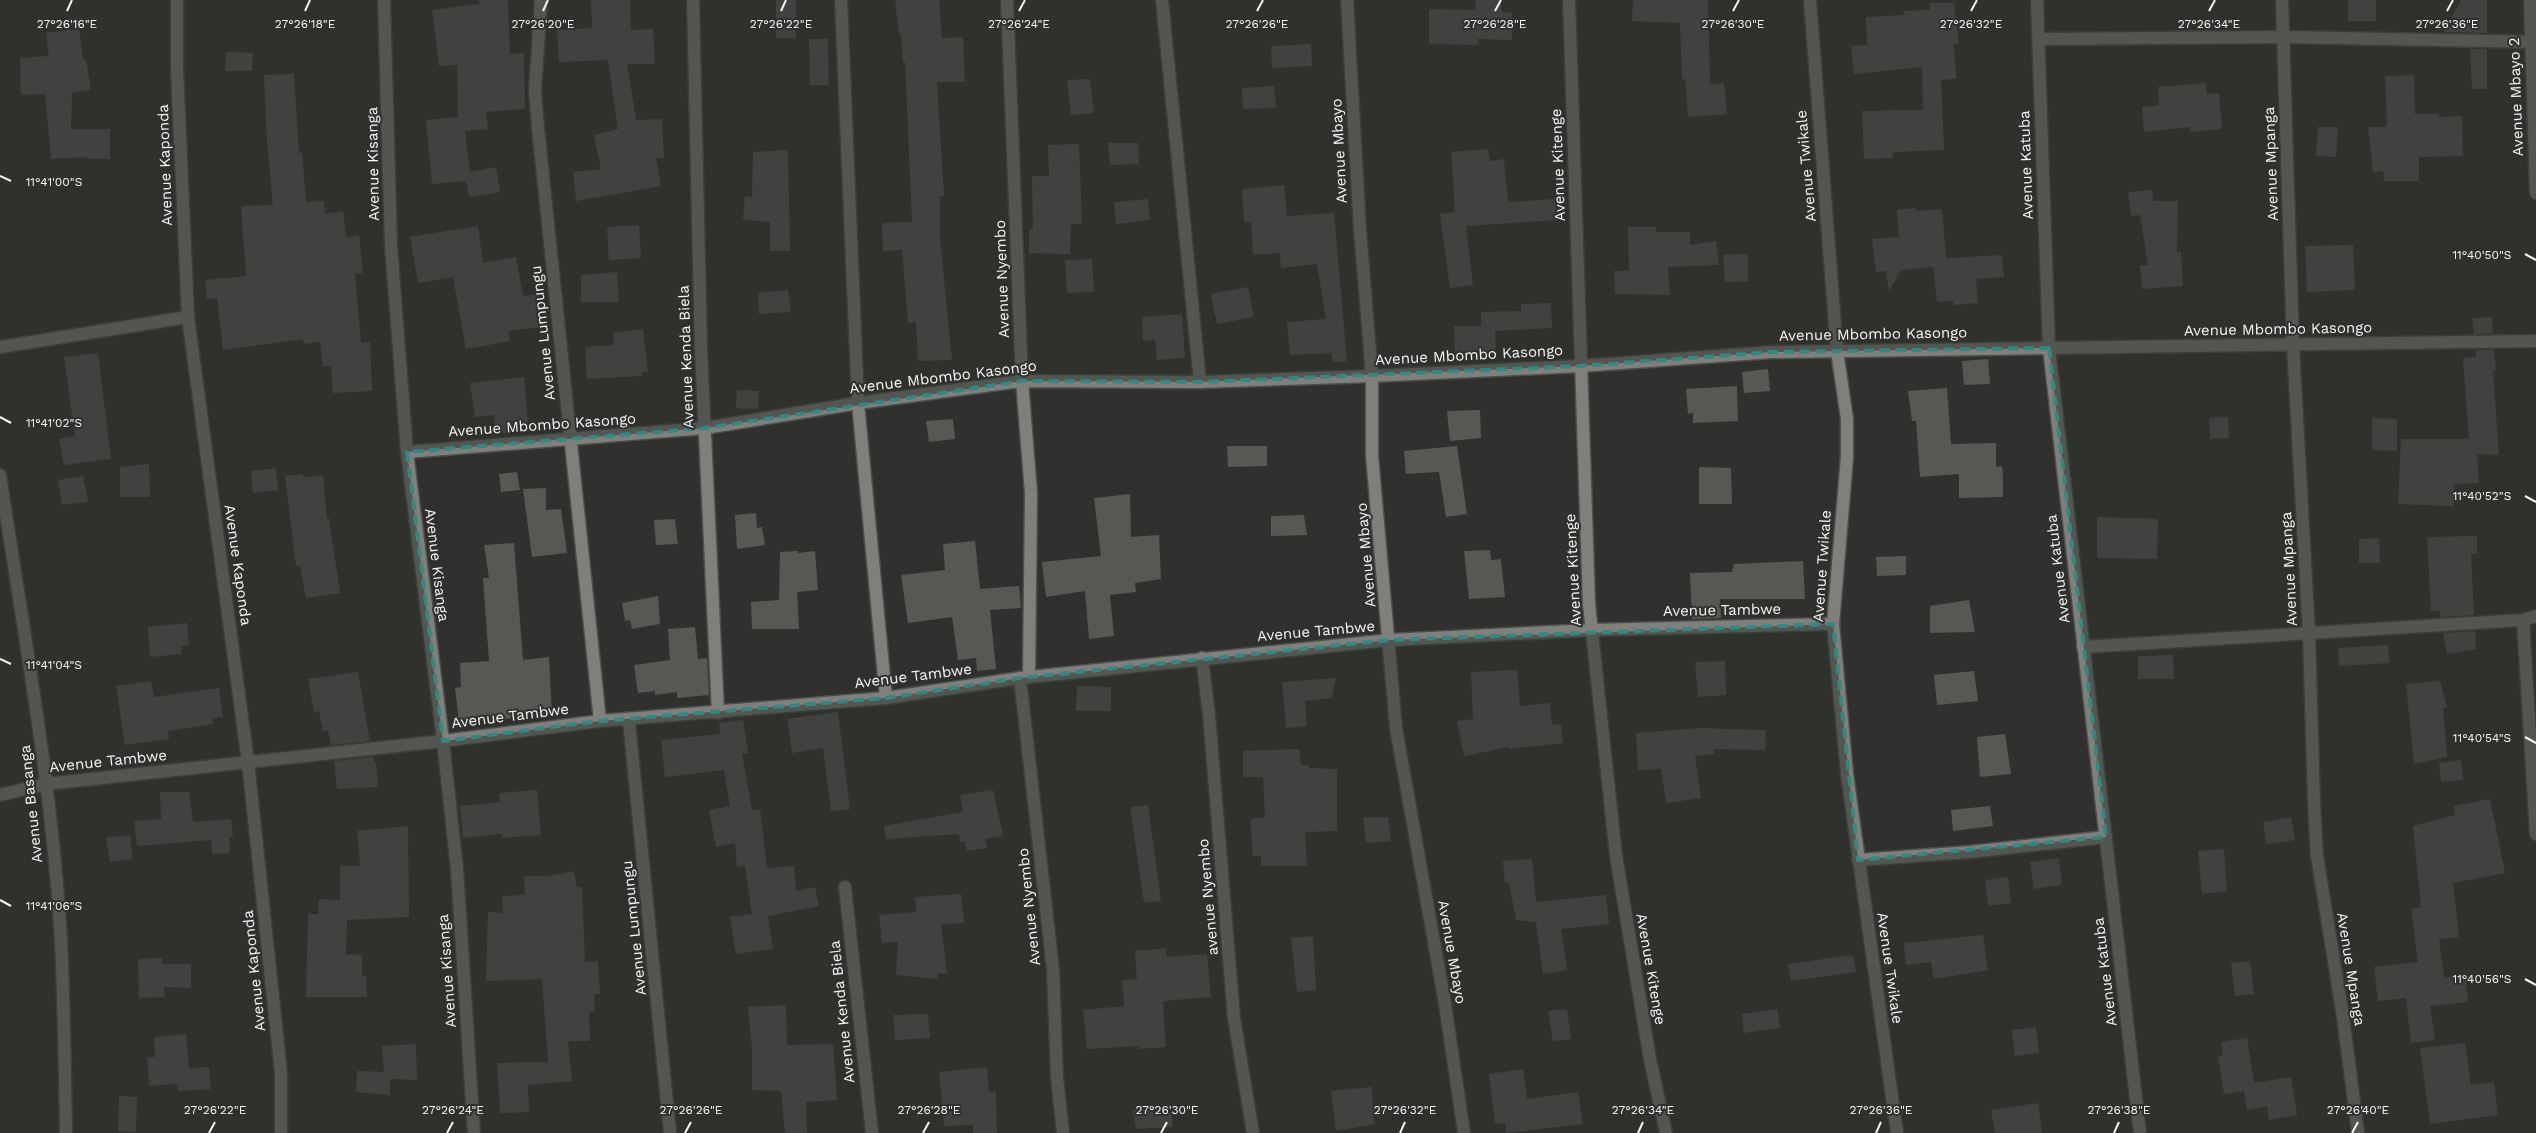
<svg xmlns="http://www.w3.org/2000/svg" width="2536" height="1133" font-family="'Work Sans',sans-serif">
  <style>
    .building { fill: #565854 }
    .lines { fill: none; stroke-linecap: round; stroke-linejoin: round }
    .minor-casing { stroke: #4d4e4b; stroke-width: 15 }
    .minor { stroke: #7f807c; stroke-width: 12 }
    .marked { fill: none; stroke: #318982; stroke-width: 4; stroke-dasharray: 10 6; stroke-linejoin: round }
    .ticks { fill: none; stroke: #f4f4f2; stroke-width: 2 }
    .labels { text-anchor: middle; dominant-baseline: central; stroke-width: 4; stroke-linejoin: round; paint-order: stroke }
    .street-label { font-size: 15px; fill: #f4f4f2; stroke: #30312e }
    .ticks-label { font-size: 12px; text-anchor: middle; fill: #f4f4f2; stroke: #30312e; stroke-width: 4; stroke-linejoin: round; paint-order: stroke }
  </style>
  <rect width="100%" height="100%" fill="#30312e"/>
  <!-- building -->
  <g class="building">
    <path d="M479 0H508L510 54 524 53 525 109 486 112 488 129 465 131 470 172 496 167 500 192 469 197 466 181 432 184 426 120 458 117 457 65 439 66 432 10 479 4Z"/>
    <path d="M591 0H630L631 30 653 29 655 64H627L636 120 662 119 664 158H656L661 186 576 201 573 172 601 169 594 135 618 129 608 60 559 62 557 30 592 28Z"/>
    <rect x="776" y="0" width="20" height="38"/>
    <path d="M895 0H939L942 38 963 37 965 82H937L944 196H940V238L952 360 918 361 916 322 908 323 902 250 883 251 882 223 912 222 905 62H903L901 33 899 34Z"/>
    <path d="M1475 0H1500L1502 12 1512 13V40L1477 39 1478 45 1429 44V9L1476 10Z"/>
    <path d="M1633 0H1708L1710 84 1724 83 1727 114 1688 117 1685 79H1682L1680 23 1632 21Z"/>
    <rect x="2348" y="0" width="28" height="21"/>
    <path d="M2461 0H2487V33L2444 32Z"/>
    <path d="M1930 3H1954L1959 44H1954L1956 79 1941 80 1944 150 1893 152V158L1864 159 1862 111 1923 110 1922 67 1854 74 1851 46 1867 45 1866 17 1904 15 1903 11 1930 10Z"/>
    <path d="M79 29 83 59H86L91 90 72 93 71 129H110V159H87V157L51 159 45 94 21 95 20 58 49 56 46 33Z"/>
    <path d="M809 39H828L829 85H810Z"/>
    <path d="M1311 44 1312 66 1272 68 1271 46Z"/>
    <path d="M2470 49H2487V89H2472Z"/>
    <path d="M226 52 253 53 252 71H225Z"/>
    <path d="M294 74 299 153H302L306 202 324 201 325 214 343 211 346 237 359 236 363 273 355 274 361 343 370 342 372 391 333 393 331 366H323L320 342 304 344 303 339 223 350 217 298 207 299 205 280 246 276 241 206 273 205 267 142 264 75Z"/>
    <path d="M2414 75 2415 114H2439V117L2462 116 2463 156 2419 157V181H2384L2383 171 2373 172 2368 127H2387L2385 76Z"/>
    <path d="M1090 79 1094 113 1071 115 1067 80Z"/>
    <path d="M2206 83 2207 94 2219 93 2222 129 2190 132 2189 127 2144 132 2142 107 2159 105 2158 87Z"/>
    <path d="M1274 86 1276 108 1243 109 1242 88Z"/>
    <path d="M2318 127H2338L2336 157 2316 156Z"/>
    <path d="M1108 143H1138L1139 164 1110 165Z"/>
    <path d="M1079 144 1082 224H1071L1070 254 1029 253V229H1033L1032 176H1049L1048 145Z"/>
    <path d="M1488 149 1490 161 1504 159 1508 202 1556 199 1557 220 1466 226 1473 285 1450 288 1440 214 1455 212 1451 152Z"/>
    <path d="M788 150 790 251H770V222L743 220 745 196 752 197 753 152Z"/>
    <path d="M1284 185 1287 216 1334 213 1347 361 1333 362 1331 353 1290 355 1287 322 1326 319 1317 264 1281 268 1280 253 1253 255 1251 222H1244L1242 189Z"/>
    <path d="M2152 190 2153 201H2178L2177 252H2181L2183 286 2142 289 2140 265H2148L2140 215 2131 216 2128 192Z"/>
    <path d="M1148 199 1150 220 1116 224 1114 202Z"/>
    <path d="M1916 208V211L1942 209 1946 258 2002 255 2004 277 1976 279 1978 303 1953 305V301L1937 302 1933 267 1901 270 1889 291 1886 271 1876 272 1872 239 1899 237 1897 210Z"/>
    <path d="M639 225 641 258 609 260 607 227Z"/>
    <path d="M478 226 483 263 516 257 523 296 540 294 543 327 508 331 510 341 466 349 453 277 418 283 410 237Z"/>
    <path d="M1628 227H1656V232H1690V245L1716 241 1719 265 1668 267 1670 295 1615 294 1614 271H1629Z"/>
    <path d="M2353 245 2355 290 2307 292 2305 246Z"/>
    <path d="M1748 254V281L1725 282 1723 255Z"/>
    <path d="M1092 259 1094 292 1067 293 1065 260Z"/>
    <path d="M617 272 619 302H581V275Z"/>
    <path d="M1248 287 1254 317 1217 324 1211 294Z"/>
    <path d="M788 290 791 312 759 314 758 293Z"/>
    <path d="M1551 303 1552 328 1495 331 1496 357 1455 358 1454 326H1481V312L1521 311V304Z"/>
    <path d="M1182 314 1185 358 1157 360 1155 340 1143 341 1142 317Z"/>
    <path d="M2492 317 2493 333 2474 334 2472 318Z"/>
    <path d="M643 329 648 372H642V376L587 379 585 347 614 345 613 333Z"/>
    <path d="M2476 350H2494L2496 371H2493L2499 455 2477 454 2479 483 2454 484V506L2398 504 2401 439H2469L2463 358 2476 357Z"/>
    <path d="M98 353 111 459 64 465 59 439 75 436 64 357Z"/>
    <path d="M1988 359 1990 384 1964 385 1962 361Z"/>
    <path d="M1768 369 1770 391 1744 393 1742 372Z"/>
    <path d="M524 377 528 424 517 425 518 432 496 434 494 415 475 417 470 383Z"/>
    <path d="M1737 386 1738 421 1693 423V413L1688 414 1686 389Z"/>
    <path d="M1947 388 1951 444 1996 443V467L2002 466 2003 477V497L1959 498V474L1920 477 1916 421H1912L1908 391Z"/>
    <path d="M737 390 759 391 758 409 736 408Z"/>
    <path d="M1480 410 1481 438 1450 441 1447 411Z"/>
    <path d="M2228 417 2229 438 2210 439 2209 418Z"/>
    <path d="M2372 418 2397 419V451L2372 450Z"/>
    <path d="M953 419 955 439 929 442 926 421Z"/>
    <path d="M1227 446H1267V466L1228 467Z"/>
    <path d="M1457 446 1467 514 1446 517 1439 472 1406 474 1404 451Z"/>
    <path d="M149 464 150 497H120V467Z"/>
    <path d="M1699 467 1731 468 1732 504H1699Z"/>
    <path d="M276 468 278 490 253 493 251 471Z"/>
    <path d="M517 472 520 490 501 492 499 474Z"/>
    <path d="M303 474V477L323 476 327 519 329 518 340 593 306 598 300 566H296L285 476Z"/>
    <path d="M83 476 88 502 62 505 58 480Z"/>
    <path d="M546 488V510L561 509 567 553 532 557 523 489Z"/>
    <path d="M1130 494 1131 537 1159 535 1161 579 1135 583 1136 592 1110 595 1114 636 1089 639 1085 591 1046 597 1042 562 1101 556 1094 498Z"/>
    <path d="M756 513 757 528 762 527 765 545 737 549 735 515Z"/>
    <path d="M1304 515 1307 535 1271 536V516Z"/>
    <path d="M2097 517 2158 519 2157 559 2097 558Z"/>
    <path d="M675 519 678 544 656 545 654 520Z"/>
    <path d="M2477 536V554H2471L2474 615 2441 617 2439 611H2431L2427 537Z"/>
    <path d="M2379 538 2380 563H2359V539Z"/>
    <path d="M975 541 980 589 1019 586 1021 608 990 610 996 669 977 671 976 658 958 660 952 617 908 623 901 575 945 570 943 544Z"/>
    <path d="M514 543 523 660 549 657 552 715 459 722 455 688 461 687 460 663 489 661 483 578H489L484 545Z"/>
    <path d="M1490 550 1491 560 1501 559 1505 597 1469 599 1464 551Z"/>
    <path d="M798 551V553L815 551 818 590 797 592 799 629H752L751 602 779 600 780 552Z"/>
    <path d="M1906 556V575L1877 576 1876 557Z"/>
    <path d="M1803 561 1805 599H1720L1721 618 1692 619 1690 573 1732 572 1734 564Z"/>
    <path d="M658 596 660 624 632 629 630 620 625 621 622 603Z"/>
    <path d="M1969 600 1975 632 1930 633V606Z"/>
    <path d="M187 623 189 645 181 646 182 654 150 657 148 627Z"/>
    <path d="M695 627 698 659 707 658 709 695 677 698V692L655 695V691L638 693 634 665 670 660 668 629Z"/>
    <path d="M2475 631 2476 649 2447 654 2443 633Z"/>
    <path d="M2388 645 2390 663 2339 666 2338 648Z"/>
    <path d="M2173 655 2174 679H2138V656Z"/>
    <path d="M1725 661 1726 695 1698 697 1695 662Z"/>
    <path d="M1517 670 1520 706 1550 703 1552 725 1561 724 1563 743 1509 749V747L1464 756 1457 721 1473 719 1471 672Z"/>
    <path d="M1974 671 1978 701 1937 705 1934 675Z"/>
    <path d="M358 672 370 741 331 745 328 730 323 731 319 711 314 712 308 679Z"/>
    <path d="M1336 678 1332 698 1305 701 1307 726 1286 728 1282 682Z"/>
    <path d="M151 681 154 697 219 688 223 717 212 718 213 724 168 731 169 739 125 745 116 686Z"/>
    <path d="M2440 681 2447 707 2443 708 2447 757 2414 764 2406 684Z"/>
    <path d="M1077 686 1111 687V711H1076Z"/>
    <path d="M838 712 850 809 831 811 823 748 792 753 787 719Z"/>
    <path d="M743 720 748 753 742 754 752 810 760 809 767 868 794 866 796 891 815 887 819 906 768 916 773 949 736 954 730 917 752 914 745 866 737 867 735 843 716 847 709 810 730 806 724 770 665 777 661 740 720 734 719 723Z"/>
    <path d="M1700 728 1766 730 1765 750 1714 749V754L1695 756 1701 798 1666 803 1661 769 1638 770 1636 733Z"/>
    <path d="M2005 734 2011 774 1980 777 1977 737Z"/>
    <path d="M1299 749 1301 765H1309V768L1337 769V831L1305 832 1307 866H1261V856H1253L1250 819 1265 817 1263 777H1243V751Z"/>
    <path d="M373 757 374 763 376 762 378 787 337 789 334 761Z"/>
    <path d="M2461 760 2463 780 2441 782 2439 763Z"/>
    <path d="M537 790 541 835 502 838V834L463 838 460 806 500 802 499 793Z"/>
    <path d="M993 790 1003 836 985 839 987 848 967 851 965 842H960L959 834 886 839 884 826 963 812 960 795Z"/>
    <path d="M160 792H189L193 822 231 819 233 837H229L230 853 212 854 211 840 137 846 134 821 161 819Z"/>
    <path d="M2490 799 2505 873 2453 883 2459 937 2439 939 2444 978 2465 975 2468 1002 2430 1006 2435 1040 2411 1043 2406 998 2378 1001 2374 967 2418 962 2411 909 2421 907 2413 826 2455 815 2454 806Z"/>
    <path d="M1148 805 1161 901 1144 903 1130 807Z"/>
    <path d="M1990 806 1993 826 1953 831 1951 810Z"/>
    <path d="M1363 817H1388L1391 841 1366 843Z"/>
    <path d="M2291 817 2295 840 2266 844 2263 822Z"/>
    <path d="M408 826 409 917 347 920 346 954 362 955V976H366L367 997H306L308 914H318L319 899 340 900V866H360L357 831Z"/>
    <path d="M130 836 133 859 110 862 106 837Z"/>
    <path d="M2224 849 2227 891 2202 894 2198 851Z"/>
    <path d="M2059 858 2062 885 2034 889 2030 862Z"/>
    <path d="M1532 859 1536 902 1606 895 1609 924 1561 929 1567 970 1543 974 1536 922 1516 920 1509 883H1505L1503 861Z"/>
    <path d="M574 871 577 887H582L585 962 598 961 600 994H594L595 1011 589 1012 590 1041H568L572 1081 528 1085 529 1112 500 1113 497 1063 548 1062 542 979 486 981 488 912 503 913 502 896 525 895 524 876H549Z"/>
    <path d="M2008 877 2011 903 1988 906 1985 880Z"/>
    <path d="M961 894 964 923 941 924 947 973 938 974V979L896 975 898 942 882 943 879 915 916 912 915 897Z"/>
    <path d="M1983 935 1988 970 1934 979 1931 962 1906 965 1904 943Z"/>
    <path d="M1313 936 1316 990 1297 992 1291 938Z"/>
    <path d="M1166 948 1167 957 1207 954 1211 997 1163 1001 1166 1047 1139 1049V1046L1087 1049 1083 1010 1124 1006 1122 980 1137 979 1135 951Z"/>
    <path d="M1853 955 1856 972 1791 981 1788 964Z"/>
    <path d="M162 958V964H191V988L164 987 165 997 139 998 138 959Z"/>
    <path d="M2250 961 2254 994 2235 996 2231 963Z"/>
    <path d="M786 1005 787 1045 833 1044 837 1100 806 1102 807 1133H785L781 1091 752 1090V1049L748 1007Z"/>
    <path d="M1567 1009 1571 1039 1553 1041 1548 1011Z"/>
    <path d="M1777 1009 1780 1028 1744 1033 1742 1014Z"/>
    <path d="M928 1014 930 1038 895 1040 893 1015Z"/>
    <path d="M2036 1027 2039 1053 2015 1056 2012 1030Z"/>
    <path d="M186 1034 189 1068 209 1067 211 1089 178 1091 177 1084 149 1086 147 1057H155L154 1037Z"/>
    <path d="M2247 1038 2254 1083 2291 1077 2297 1115 2269 1120 2267 1106 2247 1110 2244 1091 2224 1094 2218 1056H2223L2221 1042Z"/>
    <path d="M2465 1043 2471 1085 2494 1082 2498 1115 2430 1124 2420 1048Z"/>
    <path d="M416 1044 417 1080 390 1079V1095L356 1092 357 1071 384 1072 382 1046Z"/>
    <path d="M987 1067 989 1092 996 1091 997 1133H973V1125L944 1126 939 1072Z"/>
    <path d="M1523 1069 1527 1099 1578 1092 1583 1124 1506 1133 1505 1123 1495 1124 1489 1074Z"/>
    <path d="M1372 1087 1374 1124 1336 1131 1331 1091Z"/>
    <path d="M119 1096 137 1097 136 1132 118 1131Z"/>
    <path d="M2038 1103 2042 1133H1995L1991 1110Z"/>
    <path d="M1171 1106 1173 1127 1136 1129 1133 1110Z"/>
  </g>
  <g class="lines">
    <!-- minor casing -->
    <g class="minor-casing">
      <g id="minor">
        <path d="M177 0V69L188 317 248 762 281 1073V1133"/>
        <path d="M384 0 391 246 407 452 443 741 457 869 474 1133"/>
        <path d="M541 0 535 91 538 128 600 721"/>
        <path d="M693 0 701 349 718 713"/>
        <path d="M841 0 858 403 886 698"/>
        <path d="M1007 0 1022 381 1031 493 1029 677"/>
        <path d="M1162 0 1200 382"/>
        <path d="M1347 0 1360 230 1372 376V456L1396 728 1445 1004 1464 1133"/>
        <path d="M1569 0 1589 604 1616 856 1650 1059 1666 1133"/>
        <path d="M1810 0 1837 351 1847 419V457L1833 624 1847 774 1897 1133"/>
        <path d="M2037 0 2049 348 2140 1133"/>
        <path d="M2282 0 2293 346 2309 634 2314 802 2317 856 2343 1017 2358 1133"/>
        <path d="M2530 0 2536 193"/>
        <path d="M2039 39 2284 37 2536 42"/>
        <path d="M0 347 188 317"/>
        <path d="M407 452 705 428 858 403 1022 381 1200 382 1372 376 1580 366 1772 352 2536 341"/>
        <path d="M0 475C23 629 52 784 61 940 64 1004 65 1069 66 1133"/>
        <path d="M2523 620 2536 834"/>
        <path d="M2083 647 2523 620 2536 616"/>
        <path d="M1202 658 1209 715 1234 1018 1253 1133"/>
        <path d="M1020 678 1053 970 1057 1078 1063 1133"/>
        <path d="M629 721 670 1133"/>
        <path d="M0 795 46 784 443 741 600 721 886 698 1020 678 1390 640 1592 630 1833 624"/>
        <path d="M1858 860 1970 852 2106 837"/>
        <path d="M845 887 872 1133"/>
      </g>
    </g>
    <!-- minor -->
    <use href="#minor" class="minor"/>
  </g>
  <!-- marked area -->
  <path d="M0 0H2536V1133H0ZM2049 348 2106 837 1858 860 1833 624 1390 640 1020 678 886 698 600 721 443 741 407 452 705 428 1022 381 1200 382 1580 366 1772 352Z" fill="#30312e" fill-opacity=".55" fill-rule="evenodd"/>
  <path class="marked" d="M2049 348 2106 837 1858 860 1833 624 1390 640 1020 678 886 698 600 721 443 741 407 452 705 428 1022 381 1200 382 1580 366 1772 352Z"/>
  <!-- ticks -->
  <path class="ticks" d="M67 11 72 0M305 11 310 0M543 11 548 0M781 11 786 0M1019 11 1025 0M1257 11 1263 0M1495 11 1501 0M1733 11 1739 0M1971 11 1977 0M2209 11 2215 0M2447 11 2453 0M0 176 11 181M2525 254 2536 260M0 417 11 423M2525 496 2536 502M0 659 11 664M2525 737 2536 743M0 900 11 906M2525 979 2536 985M209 1133 215 1122M447 1133 453 1122M685 1133 691 1122M923 1133 929 1122M1161 1133 1167 1122M1400 1133 1405 1122M1638 1133 1643 1122M1876 1133 1881 1122M2114 1133 2119 1122M2352 1133 2358 1122"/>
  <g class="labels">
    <!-- street labels -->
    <g class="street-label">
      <text transform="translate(2516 97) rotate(-92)">Avenue Mbayo 2</text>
      <text transform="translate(1339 151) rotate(-93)">Avenue Mbayo</text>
      <text transform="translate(373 164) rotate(-91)">Avenue Kisanga</text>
      <text transform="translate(2271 164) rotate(-92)">Avenue Mpanga</text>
      <text transform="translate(165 165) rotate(-92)">Avenue Kaponda</text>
      <text transform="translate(1558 165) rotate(-92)">Avenue Kitenge</text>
      <text transform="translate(2026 165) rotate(-92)">Avenue Katuba</text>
      <text transform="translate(1806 166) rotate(-95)">Avenue Twikale</text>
      <text transform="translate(1002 279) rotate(-92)">Avenue Nyembo</text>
      <text transform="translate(2278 329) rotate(-1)">Avenue Mbombo Kasongo</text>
      <text transform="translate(543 333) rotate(-96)">Avenue Lumpungu</text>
      <text transform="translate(1873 334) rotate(-1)">Avenue Mbombo Kasongo</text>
      <text transform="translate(1469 355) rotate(-3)">Avenue Mbombo Kasongo</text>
      <text transform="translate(686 357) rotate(-92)">Avenue Kenda Biela</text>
      <text transform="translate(943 377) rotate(-7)">Avenue Mbombo Kasongo</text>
      <text transform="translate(542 425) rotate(-4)">Avenue Mbombo Kasongo</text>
      <text transform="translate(1366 555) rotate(-95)">Avenue Mbayo</text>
      <text transform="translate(238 565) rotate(82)">Avenue Kaponda</text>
      <text transform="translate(437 565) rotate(83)">Avenue Kisanga</text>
      <text transform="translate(1822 566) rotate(-86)">Avenue Twikale</text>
      <text transform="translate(2058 569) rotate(-97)">Avenue Katuba</text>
      <text transform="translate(2289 569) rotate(-93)">Avenue Mpanga</text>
      <text transform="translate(1573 570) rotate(-93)">Avenue Kitenge</text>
      <text transform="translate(1722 610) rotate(-1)">Avenue Tambwe</text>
      <text transform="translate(1316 631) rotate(-5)">Avenue Tambwe</text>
      <text transform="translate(913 676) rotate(-7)">Avenue Tambwe</text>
      <text transform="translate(510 716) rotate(-7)">Avenue Tambwe</text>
      <text transform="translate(108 761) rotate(-6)">Avenue Tambwe</text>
      <text transform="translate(31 804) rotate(-96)">Avenue Basanga</text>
      <text transform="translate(1208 897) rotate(-95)">avenue Nyembo</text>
      <text transform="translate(1029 907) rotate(-96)">Avenue Nyembo</text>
      <text transform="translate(634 928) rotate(-96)">Avenue Lumpungu</text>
      <text transform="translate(1452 952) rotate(80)">Avenue Mbayo</text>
      <text transform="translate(1890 968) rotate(82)">Avenue Twikale</text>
      <text transform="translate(1651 969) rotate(80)">Avenue Kitenge</text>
      <text transform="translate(2351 969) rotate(81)">Avenue Mpanga</text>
      <text transform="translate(254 971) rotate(-96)">Avenue Kaponda</text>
      <text transform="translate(447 971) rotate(-94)">Avenue Kisanga</text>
      <text transform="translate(2105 972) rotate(-97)">Avenue Katuba</text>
      <text transform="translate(842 1012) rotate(-96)">Avenue Kenda Biela</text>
    </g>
  </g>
  <g class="ticks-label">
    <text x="67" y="28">27°26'16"E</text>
    <text x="305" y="28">27°26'18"E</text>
    <text x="543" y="28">27°26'20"E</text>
    <text x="781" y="28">27°26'22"E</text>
    <text x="1019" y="28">27°26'24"E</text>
    <text x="1257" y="28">27°26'26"E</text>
    <text x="1495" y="28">27°26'28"E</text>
    <text x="1733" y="28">27°26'30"E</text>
    <text x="1971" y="28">27°26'32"E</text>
    <text x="2209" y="28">27°26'34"E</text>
    <text x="2447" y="28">27°26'36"E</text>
    <text x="54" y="186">11°41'00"S</text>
    <text x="2482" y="259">11°40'50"S</text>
    <text x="54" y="427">11°41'02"S</text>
    <text x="2482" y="500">11°40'52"S</text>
    <text x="54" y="669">11°41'04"S</text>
    <text x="2482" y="742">11°40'54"S</text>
    <text x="54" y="910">11°41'06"S</text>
    <text x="2482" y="983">11°40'56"S</text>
    <text x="215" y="1114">27°26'22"E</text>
    <text x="453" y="1114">27°26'24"E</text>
    <text x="691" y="1114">27°26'26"E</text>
    <text x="929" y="1114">27°26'28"E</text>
    <text x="1167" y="1114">27°26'30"E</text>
    <text x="1405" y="1114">27°26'32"E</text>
    <text x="1643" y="1114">27°26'34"E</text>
    <text x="1881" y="1114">27°26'36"E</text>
    <text x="2119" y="1114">27°26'38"E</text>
    <text x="2358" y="1114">27°26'40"E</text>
  </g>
</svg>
